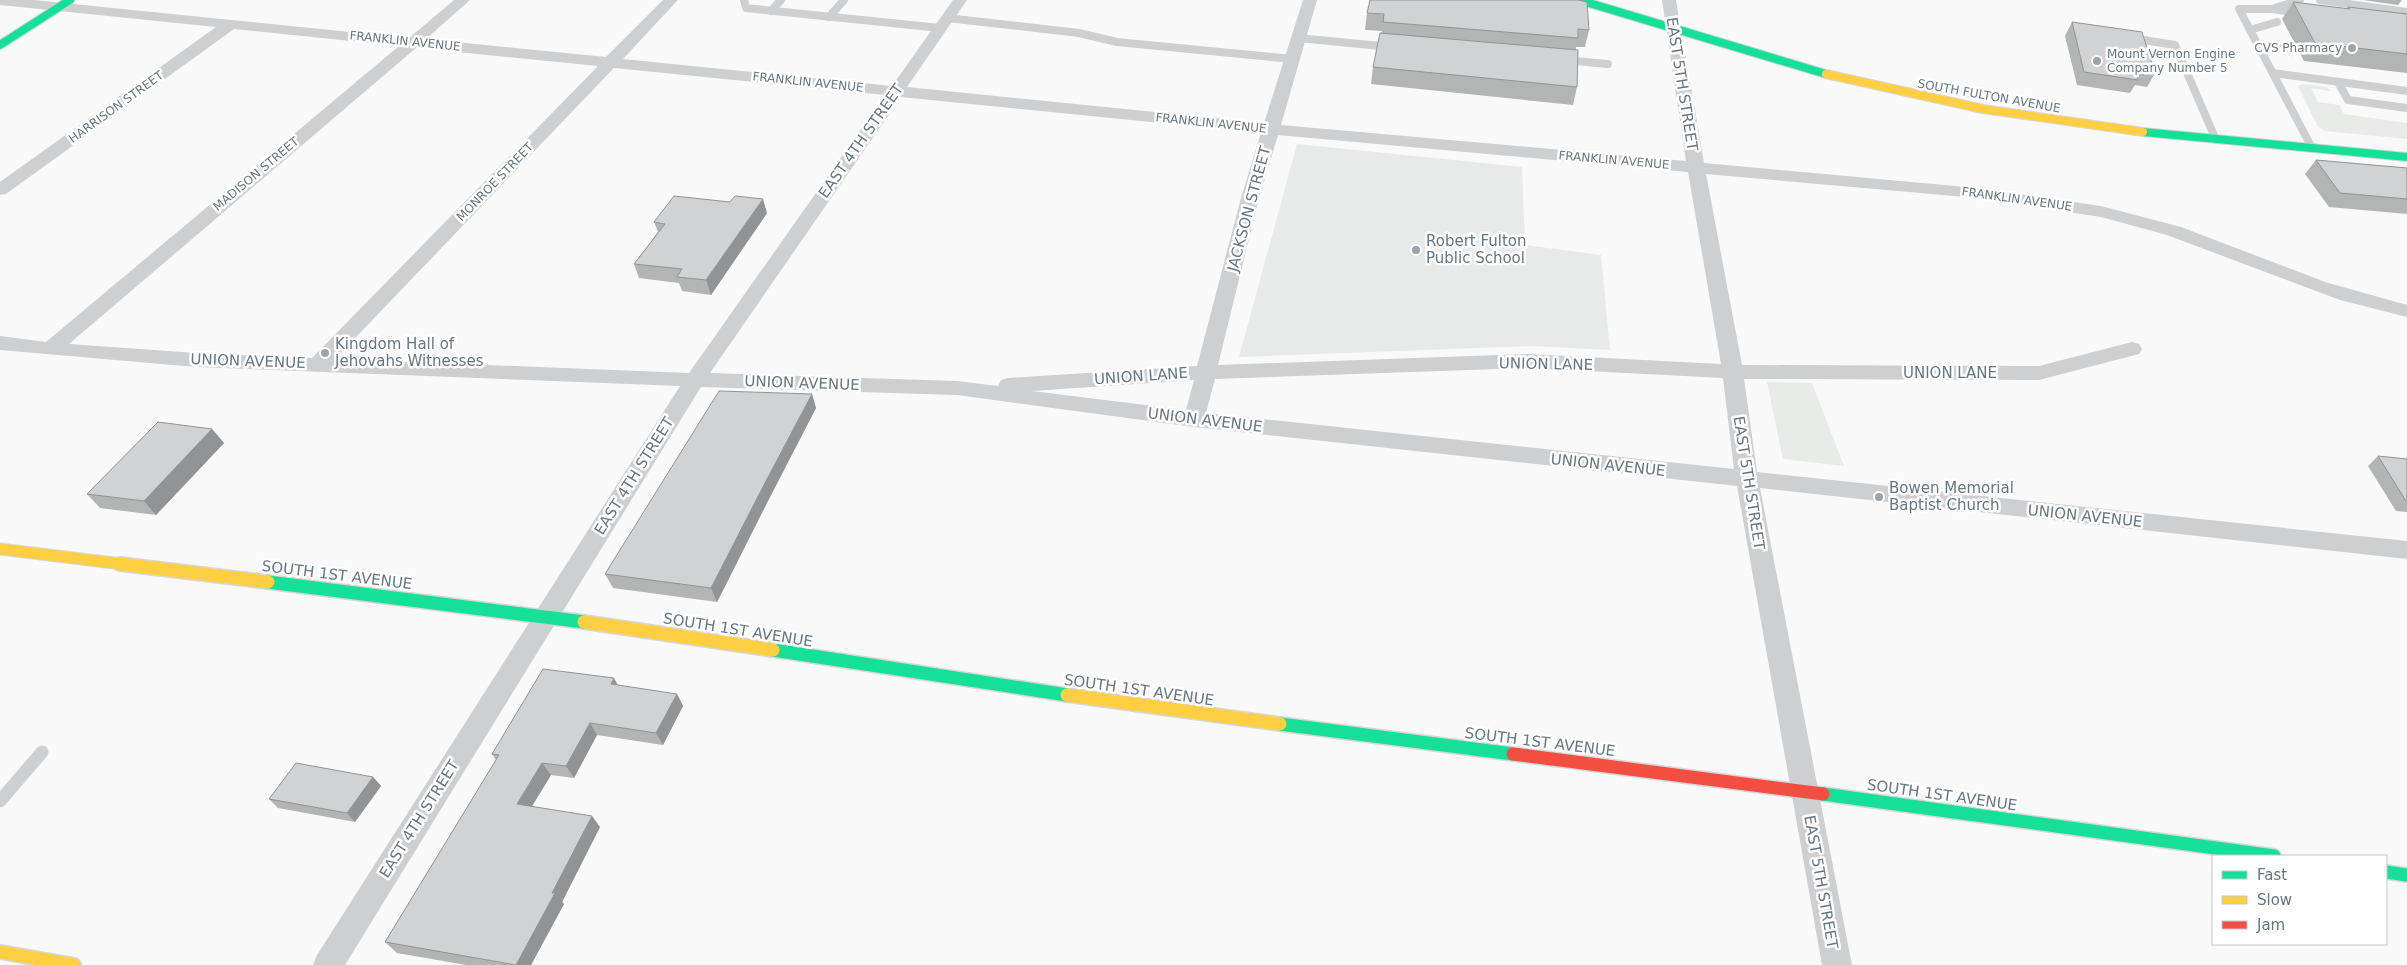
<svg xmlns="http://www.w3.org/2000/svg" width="2407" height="965" font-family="'DejaVu Sans',sans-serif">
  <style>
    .built { fill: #e8e9e9 }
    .green { fill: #e8ebe6 }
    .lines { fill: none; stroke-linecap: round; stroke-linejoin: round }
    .fast-far1-casing { stroke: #d5d6d7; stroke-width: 10 }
    .fast-casing { stroke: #d5d6d7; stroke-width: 16 }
    .slow-far2-casing { stroke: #d5d6d7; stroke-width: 10 }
    .slow-far1-casing { stroke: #d5d6d7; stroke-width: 13 }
    .slow-casing { stroke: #d5d6d7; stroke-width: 16 }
    .jam-casing { stroke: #d5d6d7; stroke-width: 16 }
    .path { stroke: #cbcccd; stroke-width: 2.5; stroke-dasharray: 2 2; stroke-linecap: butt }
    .lane-far1 { stroke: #cecfd0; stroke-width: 8 }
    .lane { stroke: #cecfd0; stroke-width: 13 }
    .street { fill: #cecfd0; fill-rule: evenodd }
    .fast-far1 { stroke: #16e098; stroke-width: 8 }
    .fast { stroke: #16e098; stroke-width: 13 }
    .slow-far2 { stroke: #ffcf43; stroke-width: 8 }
    .slow-far1 { stroke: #ffcf43; stroke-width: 11 }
    .slow { stroke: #ffcf43; stroke-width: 13 }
    .jam { stroke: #f24e42; stroke-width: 13 }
    .wall { fill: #b3b5b5 }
    .shaded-wall { fill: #929394 }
    .building { fill: #d0d2d3; stroke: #929394 }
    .poi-dot { fill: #99a4ac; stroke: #fff; stroke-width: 2 }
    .labels { text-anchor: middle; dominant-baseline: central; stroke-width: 5; stroke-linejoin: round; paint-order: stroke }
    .far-street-label { font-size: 12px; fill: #657683; stroke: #fff }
    .far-poi-label { font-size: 12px; fill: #657683; stroke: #fff; text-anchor: end }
    .street-label { font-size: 15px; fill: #657683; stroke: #fff }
    .poi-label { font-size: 15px; fill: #657683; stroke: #fff; text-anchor: start }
  </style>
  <rect width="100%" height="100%" fill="#f9f9f9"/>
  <!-- built -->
  <path class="built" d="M1297 144 1522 167 1525 245 1601 255 1610 350 1531 346 1239 357Z"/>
  <!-- green -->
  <g class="green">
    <path d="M2303 84 2327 87 2330 91 2311 88 2318 102 2339 105 2344 114 2407 123V139L2325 131 2318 127 2298 86Z"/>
    <path d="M1767 382 1812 383 1844 466 1783 459Z"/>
  </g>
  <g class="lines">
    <!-- fast-far1 casing -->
    <g class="fast-far1-casing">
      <g id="fast-far1">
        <path d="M1579 0 1826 74"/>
        <path d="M0 45 70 0"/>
        <path d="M2143 132 2407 157"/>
      </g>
    </g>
    <!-- fast casing -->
    <g class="fast-casing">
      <g id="fast">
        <path d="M268 582 584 622"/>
        <path d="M773 650 1067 695"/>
        <path d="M1280 724 1513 754"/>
        <path d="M1823 794 2274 856"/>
        <path d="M2386 872 2407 875"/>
      </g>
    </g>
    <!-- slow-far2 casing -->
    <g class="slow-far2-casing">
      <path id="slow-far2" d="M1826 74 1983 109 2143 132"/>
    </g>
    <!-- slow-far1 casing -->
    <g class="slow-far1-casing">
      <path id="slow-far1" d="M0 549 130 565"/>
    </g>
    <!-- slow casing -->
    <g class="slow-casing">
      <g id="slow">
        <path d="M120 564 268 582"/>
        <path d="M584 622 773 650"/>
        <path d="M1067 695 1280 724"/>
        <path d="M0 952 74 965"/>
      </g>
    </g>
    <!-- jam casing -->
    <g class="jam-casing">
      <path id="jam" d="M1513 754 1823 794"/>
    </g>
    <!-- path -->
    <path class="path" d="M2280 45 2292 56"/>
    <!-- lane-far1 -->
    <g class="lane-far1">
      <path d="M744 0 746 8 940 28"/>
      <path d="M2320 0 2407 12"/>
      <path d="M2275 8 2300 0"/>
      <path d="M771 11 781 0"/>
      <path d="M2301 13 2272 9H2239L2312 148"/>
      <path d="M829 17 844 0"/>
      <path d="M947 18 1079 33 1117 42 1292 59"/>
      <path d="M2250 30 2277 22"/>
      <path d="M1298 38 1391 47"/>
      <path d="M2131 38 2175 45 2216 140"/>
      <path d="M1564 60 1608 64"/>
      <path d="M2273 73 2407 91"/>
      <path d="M2338 82 2348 100 2407 108"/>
    </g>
    <!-- lane -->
    <path class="lane" d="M0 801 42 752"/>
    <!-- street -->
    <path class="street" d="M0 0H34L409 38 454 0H470L426 39 606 57 663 0H678L623 59 892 86 953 0H967L907 87 1264 123 1303 0H1317L1281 125 1686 161 1662 0H1676L1704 163 1977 188 2101 206 2181 227 2325 282 2407 305V317L2340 300 2167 235 2101 217 1977 198 1706 174 1742 365 2039 366 2132 342 2139 344 2142 349 2139 354 2039 380 1744 379 1757 472 2407 541V559L1760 488 1852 965H1822L1737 486 1194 427 957 395 701 387 345 965H313L317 955 680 386 196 367 0 350V336L46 342 399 46 234 29 6 194 0 195V182L216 27 0 5ZM416 48 598 66 312 358 196 353 69 344ZM614 68 885 95 689 373 335 359ZM901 97 1261 133 1241 198 1197 366 1008 378 1001 380 998 386 957 381 710 373ZM1278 135 1688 172 1721 364 1528 354 1218 365 1259 198ZM1528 368 1723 378 1734 469 1206 413 1215 379ZM1194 380 1186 410 1032 391Z"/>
    <!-- fast-far1 -->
    <use href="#fast-far1" class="fast-far1"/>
    <!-- fast -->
    <use href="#fast" class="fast"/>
    <!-- slow-far2 -->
    <use href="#slow-far2" class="slow-far2"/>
    <!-- slow-far1 -->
    <use href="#slow-far1" class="slow-far1"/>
    <!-- slow -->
    <use href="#slow" class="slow"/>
    <!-- jam -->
    <use href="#jam" class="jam"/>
  </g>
  <!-- wall -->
  <g class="wall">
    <path d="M2363 0H2402L2398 5Z"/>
    <path d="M2293 2 2347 9 2348 7 2407 14V73L2304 61 2282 19Z"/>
    <path d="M1367 13 1589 30 1585 47H1576V50L1577 87 1573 105 1371 84 1373 67 1382 31 1365 30Z"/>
    <path d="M2072 22 2155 73 2147 87 2135 85 2130 93 2077 85 2065 36Z"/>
    <path d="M2316 160 2407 168V214L2329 207 2305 174Z"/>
    <path d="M767 213 711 295 682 291 679 283 639 278 634 264 658 232 654 222Z"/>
    <path d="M812 394 816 408 771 495 717 602 613 588 605 574Z"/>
    <path d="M212 429 224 443 156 515 100 508 87 494Z"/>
    <path d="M2378 456 2407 459V512L2396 511 2368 466Z"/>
    <path d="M618 685 677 694 683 706 663 745 597 735 574 778 551 775 532 806 600 827 562 902 564 904 531 965H466L397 953 385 942 496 760 492 754Z"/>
    <path d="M373 777 381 786 355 822 278 808 269 799Z"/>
  </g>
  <!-- shaded-wall -->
  <g class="shaded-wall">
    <path d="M763 199 767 213 711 295 706 280Z"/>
    <path d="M812 394 816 408 771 495 717 602 711 588 766 481Z"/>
    <path d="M212 429 224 443 156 515 144 501Z"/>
    <path d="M614 678 621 691 611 684Z"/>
    <path d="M677 694 683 706 663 745 656 733Z"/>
    <path d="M590 723 597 735 574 778 566 766Z"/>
    <path d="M542 763 551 775 526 816 517 804Z"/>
    <path d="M373 777 381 786 355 822 347 813Z"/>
    <path d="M592 816 600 827 562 902 564 904 531 965H516L552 893Z"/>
  </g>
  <!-- building -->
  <g class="building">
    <path d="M1370 0H1578L1587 2 1589 30 1578 29V38L1383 22 1384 14 1367 13Z"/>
    <path d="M2293 2 2350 9 2348 7 2407 14V54L2315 43Z"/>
    <path d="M2072 22 2142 32 2155 73 2135 70 2138 80 2084 72Z"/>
    <path d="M1380 33 1578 50 1577 87 1373 67Z"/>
    <path d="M2316 160 2407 168V199L2340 193Z"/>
    <path d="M674 196 730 202 735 196 763 199 706 280 677 277 682 269 634 264 665 224 654 222Z"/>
    <path d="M719 391 812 394 766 481 711 588 605 574Z"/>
    <path d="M158 422 212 429 144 501 87 494Z"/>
    <path d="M2378 456 2407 459V501H2406Z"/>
    <path d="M543 669 614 678 611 684 677 694 656 733 590 723 566 766 542 763 517 804 592 816 552 893H555L516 965 385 942 499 755 492 754Z"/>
    <path d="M296 763 373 777 347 813 269 799Z"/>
  </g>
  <!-- markers -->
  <g class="poi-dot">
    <circle cx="2352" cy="48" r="5"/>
    <circle cx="2097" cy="61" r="5"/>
    <circle cx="1416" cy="250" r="5"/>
    <circle cx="325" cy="353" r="5"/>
    <circle cx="1879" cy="497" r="5"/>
  </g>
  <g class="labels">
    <!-- far-street labels -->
    <g class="far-street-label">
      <text transform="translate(405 41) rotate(6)">FRANKLIN AVENUE</text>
      <text transform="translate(808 82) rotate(6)">FRANKLIN AVENUE</text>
      <text transform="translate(1989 96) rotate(10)">SOUTH FULTON AVENUE</text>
      <text transform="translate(116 107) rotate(-36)">HARRISON STREET</text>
      <text transform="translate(1211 123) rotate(6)">FRANKLIN AVENUE</text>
      <text transform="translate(1614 160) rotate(5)">FRANKLIN AVENUE</text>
      <text transform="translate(256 174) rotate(-40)">MADISON STREET</text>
      <text transform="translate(495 182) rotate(-46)">MONROE STREET</text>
      <text transform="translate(2017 199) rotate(8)">FRANKLIN AVENUE</text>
    </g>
    <!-- far-poi labels -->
    <g class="far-poi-label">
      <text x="2342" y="48">CVS Pharmacy</text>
      <text x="2107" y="54" text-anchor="start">Mount Vernon Engine<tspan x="2107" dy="14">Company Number 5</tspan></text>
    </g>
    <!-- street labels -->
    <g class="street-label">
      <text transform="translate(1682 84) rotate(81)">EAST 5TH STREET</text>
      <text transform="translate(861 141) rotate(-55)">EAST 4TH STREET</text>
      <text transform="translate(1249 209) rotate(-75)">JACKSON STREET</text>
      <text transform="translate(248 361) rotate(2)">UNION AVENUE</text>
      <text transform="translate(1546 364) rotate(1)">UNION LANE</text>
      <text x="1950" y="373">UNION LANE</text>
      <text transform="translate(1141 376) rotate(-4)">UNION LANE</text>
      <text transform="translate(802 383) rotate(2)">UNION AVENUE</text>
      <text transform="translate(1205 420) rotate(7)">UNION AVENUE</text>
      <text transform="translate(1608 465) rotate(6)">UNION AVENUE</text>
      <text transform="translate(634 476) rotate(-58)">EAST 4TH STREET</text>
      <text transform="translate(1749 483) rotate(81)">EAST 5TH STREET</text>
      <text transform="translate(2085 516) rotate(6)">UNION AVENUE</text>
      <text transform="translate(337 575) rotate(7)">SOUTH 1ST AVENUE</text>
      <text transform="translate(738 630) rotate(9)">SOUTH 1ST AVENUE</text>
      <text transform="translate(1139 690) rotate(8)">SOUTH 1ST AVENUE</text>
      <text transform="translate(1540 742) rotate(7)">SOUTH 1ST AVENUE</text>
      <text transform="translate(1942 795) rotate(8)">SOUTH 1ST AVENUE</text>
      <text transform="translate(419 819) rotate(-58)">EAST 4TH STREET</text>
      <text transform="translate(1821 882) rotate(80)">EAST 5TH STREET</text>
    </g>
    <!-- poi labels -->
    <g class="poi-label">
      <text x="1426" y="241">Robert Fulton<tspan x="1426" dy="17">Public School</tspan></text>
      <text x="335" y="344">Kingdom Hall of<tspan x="335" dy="17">Jehovahs Witnesses</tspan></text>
      <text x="1889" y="488">Bowen Memorial<tspan x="1889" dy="17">Baptist Church</tspan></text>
    </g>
  </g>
  <!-- legend -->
  <rect x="2212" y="855" width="175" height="90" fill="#ffffff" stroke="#c1c8cd"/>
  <rect x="2222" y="871" width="25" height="8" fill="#16e098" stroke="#c1c8cd"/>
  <text x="2257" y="880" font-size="15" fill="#657683">Fast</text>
  <rect x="2222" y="896" width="25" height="8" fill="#ffcf43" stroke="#c1c8cd"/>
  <text x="2257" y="905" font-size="15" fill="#657683">Slow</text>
  <rect x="2222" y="921" width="25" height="8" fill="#f24e42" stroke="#c1c8cd"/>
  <text x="2257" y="930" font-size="15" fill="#657683">Jam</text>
</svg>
